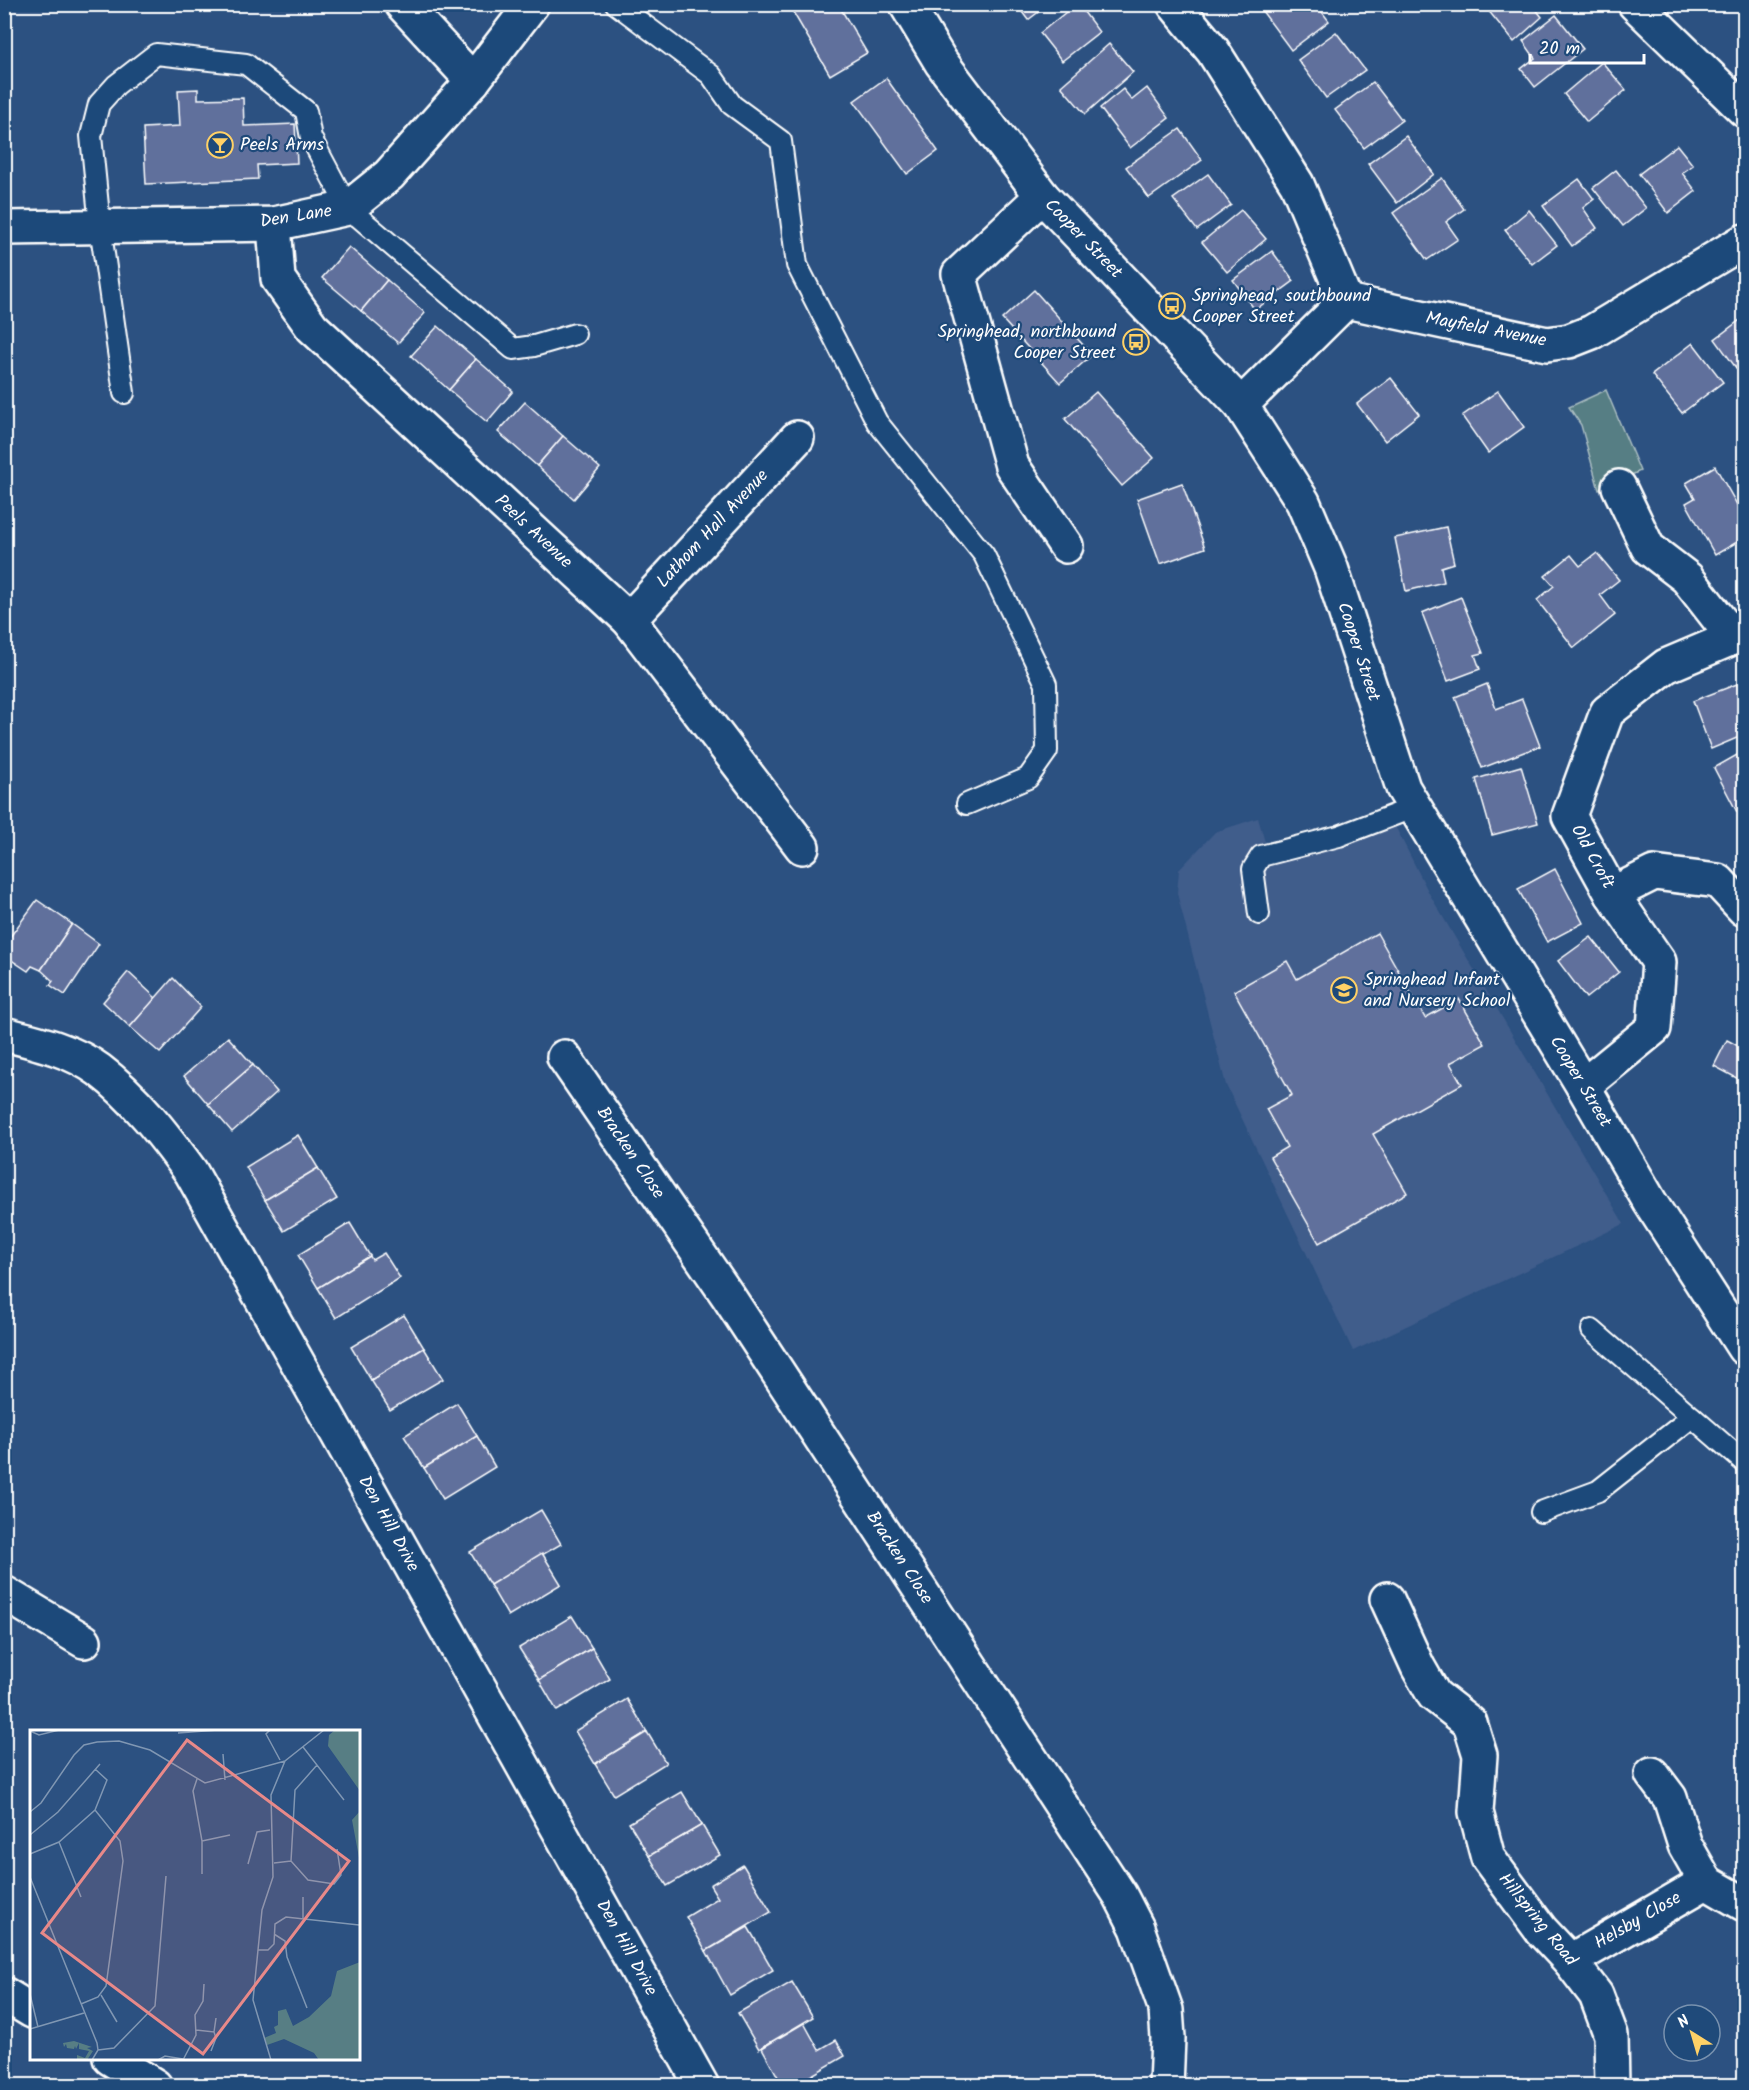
<svg xmlns="http://www.w3.org/2000/svg" width="1749" height="2090" font-family="Kalam,sans-serif">
  <style>
    .built { fill: #405d8b }
    .green { fill: #577e84; stroke: #abbec2; stroke-width: 1.5 }
    .building { fill: #616f9c; stroke: #fff; stroke-width: 1.5 }
    .lines { fill: none; stroke-linecap: round; stroke-linejoin: round }
    .service-casing { stroke: #fff; stroke-width: 24 }
    .minor-casing { stroke: #fff; stroke-width: 38 }
    .tertiary-casing { stroke: #fff; stroke-width: 38 }
    .service { stroke: #1f4a7a; stroke-width: 20 }
    .minor { stroke: #1f4a7a; stroke-width: 33 }
    .tertiary { stroke: #1f4a7a; stroke-width: 33 }
    .labels { text-anchor: middle; dominant-baseline: central; stroke-width: 4.5; stroke-linejoin: round; paint-order: stroke }
    .poi-label { font-size: 18px; fill: #fff; stroke: #1f4a7a; text-anchor: start }
    .street-label { font-size: 18px; fill: #fff; stroke: #1f4a7a }
    .inset-road { fill: none; stroke: #8097b3; stroke-width: 1.5 }
    .view { fill: #e88989; fill-opacity: 0.15; stroke: #e88989; stroke-width: 3 }
    .inset-edge { fill: none; stroke: #fff; stroke-width: 3 }
  </style>
  <rect width="100%" height="100%" fill="#2c5181"/>
  <filter id="ink" filterUnits="userSpaceOnUse"><feTurbulence type="fractalNoise" baseFrequency=".0167" numOctaves="2"/><feDisplacementMap in="SourceGraphic" scale="12" xChannelSelector="R" yChannelSelector="G"/><feConvolveMatrix kernelMatrix="1 2 1 2 8 2 1 2 1" color-interpolation-filters="sRGB"/></filter>
  <g filter="url(#ink)">
    <!-- built -->
    <path class="built" d="M1390 816 1430 895 1624 1224 1353 1351 1226 1085 1177 893 1179 870 1215 832 1258 818 1267 849Z"/>
    <!-- green -->
    <path class="green" d="M1606 390 1640 471 1599 490 1581 425 1569 407Z"/>
    <!-- building -->
    <g class="building">
      <path d="M793 4H838L867 53 830 75 790 7Z"/>
      <path d="M1016 4H1049L1028 20Z"/>
      <path d="M1076 4H1078L1099 32 1062 61 1040 33Z"/>
      <path d="M1271 4H1316L1329 21 1291 50 1262 11Z"/>
      <path d="M1483 4H1532L1542 17 1514 42Z"/>
      <path d="M1556 15 1583 49 1535 87 1521 69 1535 58 1523 41Z"/>
      <path d="M1336 32 1365 70 1326 98 1298 60Z"/>
      <path d="M1109 44 1133 72 1085 114 1061 86Z"/>
      <path d="M1602 62 1626 90 1587 122 1564 94Z"/>
      <path d="M886 78 938 151 907 174 854 101Z"/>
      <path d="M1373 82 1402 120 1364 148 1335 110Z"/>
      <path d="M1147 88 1169 118 1130 148 1100 108 1123 89 1132 100Z"/>
      <path d="M198 89V99L243 98 244 126 295 124 297 163 257 165 258 179 146 184 143 128 180 126 178 90Z"/>
      <path d="M1180 129 1202 160 1149 198 1126 167Z"/>
      <path d="M1406 136 1434 174 1397 203 1368 164Z"/>
      <path d="M1677 145 1693 165 1682 173 1696 191 1668 213 1639 174Z"/>
      <path d="M1616 170 1646 208 1623 226 1593 188Z"/>
      <path d="M1208 174 1231 205 1197 230 1173 199Z"/>
      <path d="M1442 178 1464 209 1446 222 1458 239 1427 260 1393 213Z"/>
      <path d="M1579 179 1594 199 1583 208 1597 228 1572 246 1543 206Z"/>
      <path d="M1241 210 1266 239 1227 272 1202 242Z"/>
      <path d="M1529 210 1557 245 1532 264 1505 230Z"/>
      <path d="M349 247 387 280 361 311 322 278Z"/>
      <path d="M1272 251 1294 281 1255 310 1233 280Z"/>
      <path d="M387 280 425 313 398 343 361 311Z"/>
      <path d="M1034 290 1092 355 1060 383 1002 319Z"/>
      <path d="M1744 317V379L1715 339Z"/>
      <path d="M438 326 476 359 449 390 411 356Z"/>
      <path d="M1693 343 1723 382 1682 413 1652 375Z"/>
      <path d="M476 359 513 391 487 422 449 390Z"/>
      <path d="M1391 378 1419 414 1385 441 1357 404Z"/>
      <path d="M1498 391 1524 427 1488 453 1462 416Z"/>
      <path d="M1096 392 1154 458 1122 486 1065 419Z"/>
      <path d="M525 402 563 436 537 466 498 432Z"/>
      <path d="M563 436 600 468 574 499 537 466Z"/>
      <path d="M1715 466 1744 517V538L1715 555 1686 503 1695 498 1686 483Z"/>
      <path d="M1182 483 1205 548 1160 564 1137 499Z"/>
      <path d="M1446 527 1454 563 1441 567 1444 582 1406 591 1395 538Z"/>
      <path d="M1597 553 1619 580 1600 595 1615 615 1574 648 1537 600 1554 586 1545 576 1571 555 1580 566Z"/>
      <path d="M1461 597 1483 653 1475 655 1480 669 1448 681 1422 613Z"/>
      <path d="M1487 684 1496 709 1522 699 1540 746 1482 768 1455 697Z"/>
      <path d="M1737 684 1744 705V735L1711 749 1693 701Z"/>
      <path d="M1744 751V808L1737 812 1714 768Z"/>
      <path d="M1521 766 1538 823 1492 835 1476 779Z"/>
      <path d="M1555 869 1583 923 1547 942 1518 889Z"/>
      <path d="M37 900 72 924 41 970 32 966 28 971 4 955V945Z"/>
      <path d="M72 924 99 944 65 995 50 985 53 981 41 970Z"/>
      <path d="M1377 933 1425 1018 1459 999 1485 1044 1450 1063 1462 1084 1373 1134 1407 1193 1319 1243 1270 1157 1287 1147 1266 1109 1292 1095 1234 991 1287 961 1297 979Z"/>
      <path d="M1591 937 1619 972 1586 998 1558 961Z"/>
      <path d="M128 972 156 998 130 1027 103 1002Z"/>
      <path d="M173 978 201 1007 160 1053 130 1027Z"/>
      <path d="M228 1037 253 1065 208 1104 184 1076Z"/>
      <path d="M1727 1040 1744 1049V1082L1714 1066Z"/>
      <path d="M253 1065 277 1092 232 1132 208 1104Z"/>
      <path d="M298 1135 318 1168 265 1200 246 1167Z"/>
      <path d="M318 1168 337 1199 284 1231 265 1200Z"/>
      <path d="M350 1223 370 1256 318 1288 298 1255Z"/>
      <path d="M384 1253 400 1278 336 1318 318 1288 370 1256 372 1260Z"/>
      <path d="M404 1315 424 1348 371 1380 351 1347Z"/>
      <path d="M424 1348 443 1379 390 1410 371 1380Z"/>
      <path d="M457 1403 477 1436 424 1468 404 1436Z"/>
      <path d="M477 1436 495 1467 443 1499 424 1468Z"/>
      <path d="M541 1510 561 1544 490 1585 470 1552Z"/>
      <path d="M542 1553 561 1584 508 1616 490 1585Z"/>
      <path d="M572 1616 592 1648 539 1680 519 1648Z"/>
      <path d="M592 1648 610 1679 557 1711 539 1680Z"/>
      <path d="M627 1699 647 1732 595 1764 575 1731Z"/>
      <path d="M647 1732 666 1763 614 1795 595 1764Z"/>
      <path d="M682 1792 702 1825 649 1856 629 1823Z"/>
      <path d="M702 1825 720 1855 667 1886 649 1856Z"/>
      <path d="M743 1865 771 1912 706 1951 686 1917 718 1898 710 1885Z"/>
      <path d="M748 1927 773 1970 730 1995 706 1951Z"/>
      <path d="M792 1982 813 2017 759 2049 738 2013Z"/>
      <path d="M804 2023 819 2050 836 2040 845 2056 793 2086H783L762 2048Z"/>
    </g>
    <g class="lines">
      <!-- service casing -->
      <g class="service-casing">
        <g id="service">
          <path d="M616 4 711 75 732 105 781 141 797 265 877 422 984 555 1046 684 1047 751 1028 778 967 804"/>
          <path d="M124 393 100 226 91 136 99 104 116 85 156 54 246 64 306 111 311 138 348 208 513 349 534 346 575 334"/>
          <path d="M1259 914 1253 869 1261 856 1339 836 1415 807"/>
          <path d="M1592 1330 1744 1462"/>
          <path d="M1541 1512 1598 1491 1692 1417"/>
        </g>
      </g>
      <!-- minor casing -->
      <g class="minor-casing">
        <g id="minor">
          <path d="M402 4 473 81"/>
          <path d="M1174 4 1213 51 1297 184 1346 301"/>
          <path d="M1635 4 1744 110"/>
          <path d="M1042 196 959 274 1012 466 1066 546"/>
          <path d="M274 224 278 279 312 327 629 620 802 847"/>
          <path d="M4 228 274 224 348 208 389 175 473 81 532 4"/>
          <path d="M1241 405 1346 301 1547 344 1569 341 1592 332 1744 241"/>
          <path d="M1619 487 1648 548 1687 578 1733 637"/>
          <path d="M629 620 797 438"/>
          <path d="M1612 894 1654 873 1718 881 1744 909"/>
          <path d="M4 1034C36 1042 72 1050 99 1070 136 1098 164 1135 191 1172L702 2086"/>
          <path d="M564 1057 728 1296 1120 1895 1137 1928 1166 2010 1168 2038 1166 2086"/>
          <path d="M1583 1086 1654 1028 1659 962 1612 894 1569 816 1607 712 1666 666 1744 633"/>
          <path d="M4 1593 84 1641"/>
          <path d="M1387 1599 1418 1667 1434 1695 1470 1723 1480 1755 1476 1812 1488 1858 1541 1930 1570 1961 1596 1995 1611 2035 1612 2086"/>
          <path d="M1706 1882 1744 1904"/>
          <path d="M1570 1961 1706 1882 1685 1845 1670 1798 1652 1774"/>
          <path d="M4 1994 32 2011"/>
          <path d="M110 2058 155 2086"/>
        </g>
      </g>
      <!-- tertiary casing -->
      <g class="tertiary-casing">
        <path id="tertiary" d="M906 4 941 62 1042 196 1241 405 1303 502 1331 568 1403 788 1583 1086 1650 1202 1744 1348"/>
      </g>
      <!-- service -->
      <use href="#service" class="service"/>
      <!-- minor -->
      <use href="#minor" class="minor"/>
      <!-- tertiary -->
      <use href="#tertiary" class="tertiary"/>
    </g>
  </g>
  <!-- icons -->
  <defs>
    <g id="bar-ring" transform="scale(1.35)"><circle r="9.5" fill="#1f4a7a" stroke="#ffd166" stroke-width="1.5"/><path d="M-6-5H6L.8 .8V4.5H3.5V6h-7V4.5H-.8V.8Z" fill="#ffd166"/></g>
    <g id="bus-ring" transform="scale(1.35)"><circle r="9.5" fill="#1f4a7a" stroke="#ffd166" stroke-width="1.5"/><path d="M-5-6H5V4H4V6H2V4H-2V6H-4V4H-5ZM-3.5-4V0h7V-4ZM-3.5 1.2v1.5H-2V1.2ZM2 1.2v1.5H3.5V1.2Z" fill="#ffd166"/></g>
    <g id="school-ring" transform="scale(1.35)"><circle r="9.5" fill="#1f4a7a" stroke="#ffd166" stroke-width="1.5"/><path d="M0-5L7-2L0 1L-7-2ZM-4 1L0 2.5L4 1V4Q0 6-4 4Z" fill="#ffd166"/></g>
  </defs>
  <g fill-rule="evenodd">
    <use href="#bar-ring" x="220" y="145"/>
    <use href="#bus-ring" x="1172" y="306"/>
    <use href="#bus-ring" x="1136" y="342"/>
    <use href="#school-ring" x="1344" y="990"/>
  </g>
  <g class="labels">
    <!-- poi labels -->
    <g class="poi-label">
      <text x="240" y="145">Peels Arms</text>
      <text x="1192" y="296">Springhead, southbound<tspan x="1192" dy="21">Cooper Street</tspan></text>
      <text x="1116" y="332" text-anchor="end">Springhead, northbound<tspan x="1116" dy="21">Cooper Street</tspan></text>
      <text x="1364" y="980">Springhead Infant<tspan x="1364" dy="21">and Nursery School</tspan></text>
    </g>
    <!-- street labels -->
    <g class="street-label">
      <text transform="translate(296 217) rotate(-9)">Den Lane</text>
      <text transform="translate(1083 239) rotate(46)">Cooper Street</text>
      <text transform="translate(1486 330) rotate(11)">Mayfield Avenue</text>
      <text transform="translate(713 529) rotate(-47)">Lathom Hall Avenue</text>
      <text transform="translate(533 532) rotate(43)">Peels Avenue</text>
      <text transform="translate(1358 652) rotate(72)">Cooper Street</text>
      <text transform="translate(1592 857) rotate(61)">Old Croft</text>
      <text transform="translate(1580 1082) rotate(59)">Cooper Street</text>
      <text transform="translate(630 1153) rotate(56)">Bracken Close</text>
      <text transform="translate(388 1524) rotate(61)">Den Hill Drive</text>
      <text transform="translate(899 1558) rotate(57)">Bracken Close</text>
      <text transform="translate(1537 1920) rotate(51)">Hillspring Road</text>
      <text transform="translate(1638 1921) rotate(-30)">Helsby Close</text>
      <text transform="translate(626 1948) rotate(61)">Den Hill Drive</text>
    </g>
  </g>
  <!-- overview -->
  <g transform="translate(30 1730)">
    <rect width="330" height="330" fill="#2c5181"/>
    <path d="M305 0H330V61L298 16 299 5ZM330 81V133L322 90ZM330 232V330H289L284 323 254 309 237 315 234 308 246 303 244 297 248 295V281L256 279 263 296 279 287 301 266 307 241ZM44 311 62 317 57 318 63 321 57 330H47V325L55 328 59 321 49 319V313L46 319 45 316 44 319 37 318 36 314 34 317 33 313Z" fill="#577e84"/>
    <path class="inset-road" d="M240 0 236 4 250 30M0 1 9 5 29 0M148 3 188 0M273 17 314 70M193 24 195 50M167 49 163 61 172 111V144M0 82 11 73 44 25 54 15 67 12 89 11 120 20 175 53 255 31M0 105 28 82 70 34M172 111 200 105M29 112 51 167M0 124 29 112 65 80 77 50 65 39M261 131 265 60 287 35M244 133 261 131 278 150 304 154 311 145 307 119M218 134 227 102 240 100M0 147 67 313 68 320 62 330M273 167V189M244 204 255 211 257 227 277 278M228 220H238L244 214 245 194 256 187 329 195M0 264 8 297M71 265 87 292M51 274 68 267 76 256 93 131 90 111 65 80M0 299 54 283M166 300 184 302 186 288M68 320 84 318 125 276 136 146M181 321 186 308 184 302M128 330 135 326 153 329M153 330 166 305 165 285 173 271 174 254M241 330 223 270 232 180 243 147 241 65 255 31 294 0"/>
    <path class="view" d="M157 10 319 131 173 324 12 203Z"/>
    <rect width="330" height="330" class="inset-edge"/>
  </g>
  <!-- margin -->
  <rect width="1749" height="2090" fill="none" stroke="#1f4a7a" stroke-width="24"/>
  <rect x="12" y="12" width="1725" height="2066" fill="none" stroke="#fff" stroke-width="2" filter="url(#ink)"/>
  <!-- north arrow -->
  <g transform="translate(1692 2033) rotate(323)"><circle r="28" fill="#1f4a7a" stroke="#7992af" stroke-width="1.5"/>
  <path d="M0-4.5L10 22L0 15L-10 22Z" fill="#ffd166"/>
  <text y="-9" font-size="16" font-weight="bold" text-anchor="middle" fill="#ffffff">N</text>
  </g>
  <!-- scale -->
  <path d="M1530 54v9h114v-9" fill="none" stroke="#ffffff" stroke-width="3"/>
  <text x="1539" y="54" font-size="18" fill="#ffffff" stroke="#1f4a7a" stroke-width="4.5" paint-order="stroke">20 m</text>
</svg>
